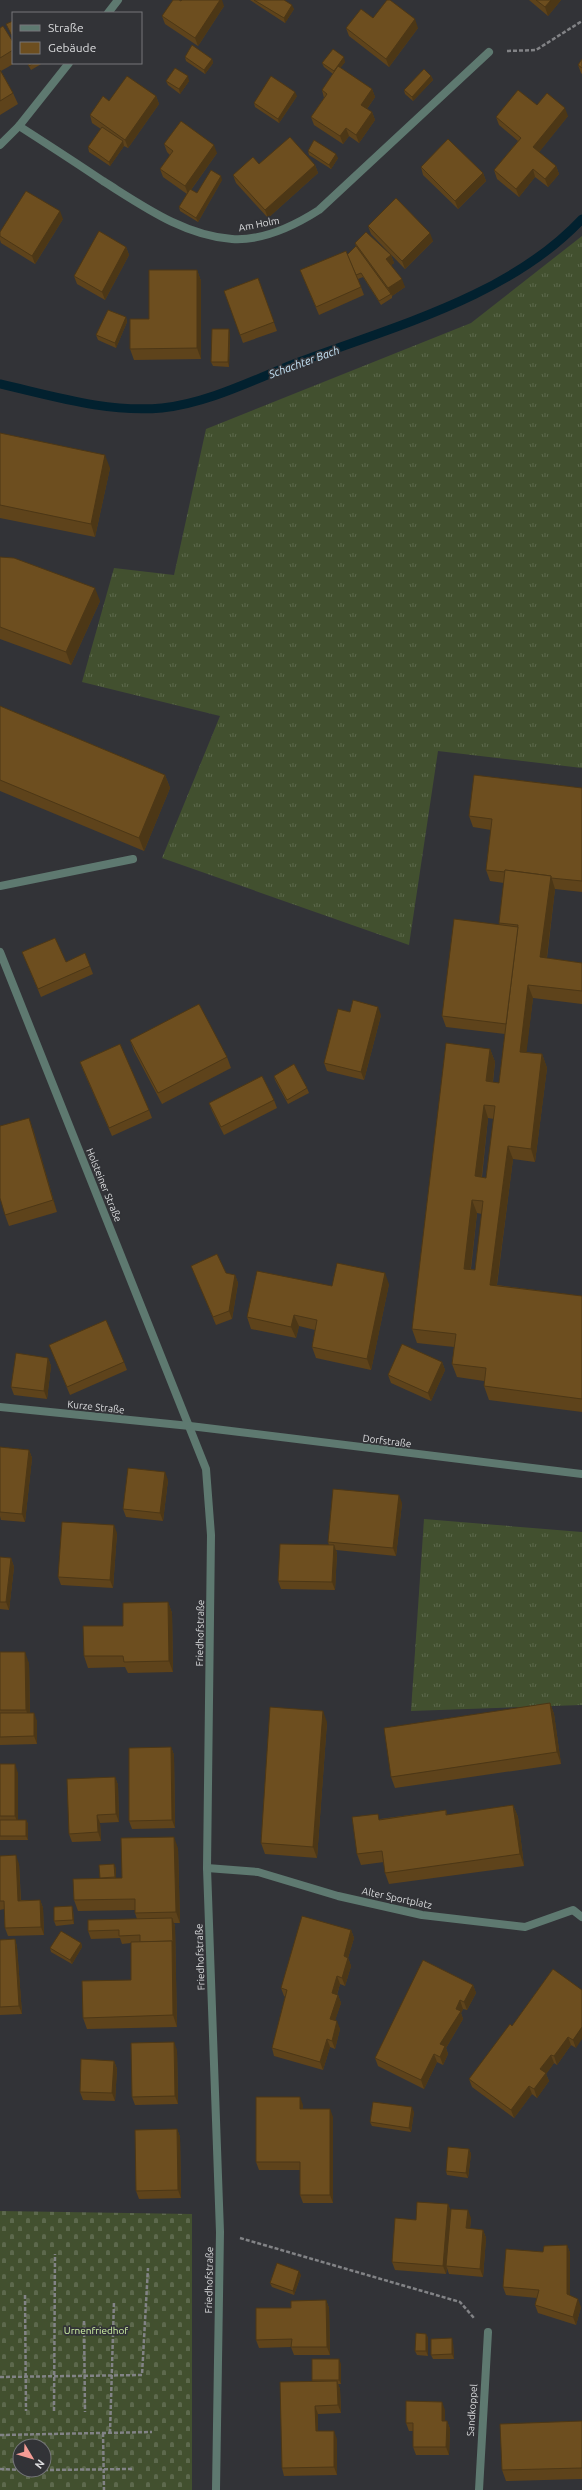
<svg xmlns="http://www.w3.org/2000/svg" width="582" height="2490" font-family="Ubuntu,sans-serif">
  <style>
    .grass { fill: url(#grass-tufts) }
    .cemetery { fill: url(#cemetery-stones); fill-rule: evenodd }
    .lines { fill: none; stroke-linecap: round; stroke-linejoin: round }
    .stream { stroke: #02212f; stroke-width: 9 }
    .path { stroke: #828386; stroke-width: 2.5; stroke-dasharray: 4 2; stroke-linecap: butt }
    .service { stroke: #5e7970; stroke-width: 8 }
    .minor { stroke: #5e7970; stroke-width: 8 }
    .wall { fill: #5e431b; fill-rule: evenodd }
    .shaded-wall { fill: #4c3716 }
    .building { fill: #6d4e1f; stroke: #4c3716; fill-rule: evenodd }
    .labels { text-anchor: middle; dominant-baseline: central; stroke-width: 3.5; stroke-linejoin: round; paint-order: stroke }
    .street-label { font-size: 10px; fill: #dcdddf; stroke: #323337 }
    .park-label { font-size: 10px; fill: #cff1a5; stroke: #323337 }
    .water-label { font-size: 11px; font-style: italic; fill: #c8e8fb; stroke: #323337 }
  </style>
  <defs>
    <pattern id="grass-tufts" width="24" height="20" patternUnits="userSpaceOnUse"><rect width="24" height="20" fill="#42502f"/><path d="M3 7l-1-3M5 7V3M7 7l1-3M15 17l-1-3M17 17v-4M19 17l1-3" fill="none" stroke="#5d694d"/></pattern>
    <pattern id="cemetery-stones" width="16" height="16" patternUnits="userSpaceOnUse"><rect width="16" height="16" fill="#42502f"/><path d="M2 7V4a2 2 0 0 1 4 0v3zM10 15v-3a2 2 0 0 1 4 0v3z" fill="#5d694d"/></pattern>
  </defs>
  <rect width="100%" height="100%" fill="#323337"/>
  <!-- grass -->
  <g class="grass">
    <path d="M582 236V768L438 751 409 945 162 858 220 716 82 682 114 568 174 575 206 429 471 323Z"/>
    <path d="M424 1519 582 1532V1705L411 1711Z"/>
  </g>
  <!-- cemetery -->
  <path class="cemetery" d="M0 2211 192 2214V2490H0ZM20 2446H44V2470H20Z"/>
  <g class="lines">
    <!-- stream -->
    <path class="stream" d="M0 384C53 396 107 413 162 408 209 403 255 379 299 362 395 326 510 296 582 219"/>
    <!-- path -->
    <g class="path">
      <path d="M507 51 536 50 582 21"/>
      <path d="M240 2238 460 2302 474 2318"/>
      <path d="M25 2295 26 2411"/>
      <path d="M84 2321 85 2412"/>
      <path d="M0 2377 142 2375 148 2268"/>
      <path d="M54 2411 55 2254"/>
      <path d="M103 2433 104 2490"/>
      <path d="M110 2433 114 2301"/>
      <path d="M0 2435 152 2432"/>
      <path d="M0 2469 20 2470"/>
      <path d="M44 2470 132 2469"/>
    </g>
    <!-- service -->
    <path class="service" d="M0 886 133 859"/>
    <!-- minor -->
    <g class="minor">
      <path d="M108 13 118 0"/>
      <path d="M19 126C47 144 75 162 103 181 143 206 183 235 232 239 263 241 294 226 319 210L489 52"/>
      <path d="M0 145 19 126 69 63"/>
      <path d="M0 952 206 1469 211 1535 207 1868 220 2232 216 2490"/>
      <path d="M0 1407 190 1426 582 1474"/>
      <path d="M207 1868 258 1872 338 1896 422 1915 525 1927 573 1910 582 1917"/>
      <path d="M479 2490 488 2332"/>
    </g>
  </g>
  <!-- wall -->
  <g class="wall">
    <path d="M250 0H284L294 9 285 23Z"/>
    <path d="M529 0H561L548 16Z"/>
    <path d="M181 1 224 6 198 46 165 24 162 16Z"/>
    <path d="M373 18 418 28 389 67 349 36 346 28Z"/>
    <path d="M0 28 13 42V63H15L1 71 13 93 18 104 0 115Z"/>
    <path d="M185 57 212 59 213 63 205 74 186 61Z"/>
    <path d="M582 59V74L581 73 578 65Z"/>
    <path d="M345 62 340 68 372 89 375 97 367 109 372 112 375 120 359 143 349 136 343 144 314 125 311 117 324 98 322 90 333 74 324 67 322 63Z"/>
    <path d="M27 63H43L31 70Z"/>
    <path d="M431 76 433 80 413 101 405 94 404 90Z"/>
    <path d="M166 81H189L180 94 168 85Z"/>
    <path d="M156 96 159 104 128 148 124 146 110 166 89 152 88 147 101 129 92 123 90 115 109 101Z"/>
    <path d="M297 96 279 123 255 107 254 103Z"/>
    <path d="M537 105 568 116 539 152 556 166 559 174 548 187 535 177 519 197 497 179 494 170 518 141 499 125 496 117Z"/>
    <path d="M164 144 217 153 191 190 197 193 222 180 198 222 180 211 179 207 187 194 163 177 160 169 170 155 167 152Z"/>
    <path d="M308 151 338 158 331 169 309 155Z"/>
    <path d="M259 164 315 165 318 173 268 218 236 183 233 175Z"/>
    <path d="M421 167 483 173 486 181 458 209 423 175Z"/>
    <path d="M63 219 35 264 1 243 0 240V232Z"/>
    <path d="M368 226 433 241 405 269 371 234Z"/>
    <path d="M355 243 391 255 394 263 391 265 405 287 392 296V298L381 305 363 277 358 279 364 295 319 315 300 270 347 255 356 246Z"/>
    <path d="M126 247 129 255 105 300 77 284 74 276Z"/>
    <path d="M197 270 201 281V359L134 360 130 349 149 319Z"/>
    <path d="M258 278 277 331 243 343 224 291Z"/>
    <path d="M126 317 127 322 116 348 98 340 96 335Z"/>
    <path d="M230 334 229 367 213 366 211 362Z"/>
    <path d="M0 433 110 468 95 537 0 518Z"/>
    <path d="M0 557 100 601 71 665 0 639Z"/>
    <path d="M0 706 165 775 170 788 144 851 0 791Z"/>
    <path d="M582 788V892L555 889 547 958 582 963V1004L533 998 526 1052 542 1054 547 1068 535 1162 513 1159 497 1285 582 1296V1412L489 1400 484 1386V1381L457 1377 452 1364 454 1347 417 1343 412 1329 490 1049 495 1062 493 1082 499 1083 505 1034 446 1027 442 1016 500 925 499 923 504 883 490 881 486 870 491 830 473 827 469 816ZM488 1118 494 1119 486 1178 482 1177ZM477 1213 482 1214 475 1270 471 1269Z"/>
    <path d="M22 952 66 962 90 966 93 974 41 997Z"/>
    <path d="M381 1015 364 1080 327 1071 324 1063Z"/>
    <path d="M130 1040 227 1057 231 1068 162 1104 134 1051Z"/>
    <path d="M80 1062 149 1110 152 1118 112 1136 83 1070Z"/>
    <path d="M274 1076 307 1088 309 1093 288 1104 275 1080Z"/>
    <path d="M274 1100 277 1108 224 1135 212 1111 209 1103Z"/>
    <path d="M33 1129 57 1212 9 1226 5 1215Z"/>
    <path d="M191 1266 235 1275 238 1283 232 1319 216 1325Z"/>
    <path d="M389 1284 371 1370 316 1358 312 1347 315 1330 299 1326 296 1338 251 1329 247 1317 332 1286Z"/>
    <path d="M49 1345 124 1362 127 1370 70 1395Z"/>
    <path d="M48 1358 51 1366 47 1399 14 1395 11 1387Z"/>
    <path d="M442 1362 445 1370 431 1401 391 1383 388 1375Z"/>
    <path d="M0 1447 29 1450 32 1458 25 1522 1 1520 0 1516Z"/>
    <path d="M168 1480 163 1521 126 1517 123 1509Z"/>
    <path d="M402 1503 396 1556 336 1550 337 1553 335 1590 281 1589 278 1581 329 1545 328 1542Z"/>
    <path d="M117 1533 113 1588 61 1585 58 1577Z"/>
    <path d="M0 1557 11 1558 14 1567 9 1610 0 1609Z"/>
    <path d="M168 1602 172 1613 173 1672 128 1673 125 1667 88 1668 84 1656 123 1626Z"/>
    <path d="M0 1652 29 1663 30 1713 37 1721V1744L0 1745Z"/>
    <path d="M550 1703 554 1714 561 1764 395 1788 391 1777Z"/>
    <path d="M327 1722 317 1858 265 1854 261 1843Z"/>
    <path d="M171 1747 174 1755 175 1828 132 1829 129 1821Z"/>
    <path d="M0 1764 18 1773V1820H26L28 1824V1840H0Z"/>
    <path d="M115 1777 118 1785 119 1822 100 1823 101 1841 72 1842 69 1834Z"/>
    <path d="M513 1805 518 1817 524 1866 389 1884 385 1873 384 1862 361 1865 357 1854 380 1819 446 1810 447 1815Z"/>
    <path d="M178 1848 180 1923H174L175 1926 177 2027 87 2029 83 2018 131 1980V1943L122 1944 120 1938 91 1939 88 1931 137 1919 135 1913V1910L78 1911 74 1900 100 1878 99 1865 116 1868V1878H122Z"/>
    <path d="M0 1856 19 1864 21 1900H40L43 1908 44 1935 8 1936 5 1928 4 1909 0 1910Z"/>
    <path d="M72 1906 73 1910 74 1924 56 1926 54 1921Z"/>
    <path d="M351 1930 354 1938 348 1958 351 1966 345 1986 340 1984 337 1995H338L341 2003 335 2020 340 2029 335 2049 330 2047 323 2070 274 2056 272 2048 286 1997 284 1996 281 1988Z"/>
    <path d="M15 1939 17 1947 22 2014 0 2015V1940Z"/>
    <path d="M81 1943 82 1947 72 1964 51 1952 50 1948Z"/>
    <path d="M553 1969 576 2048 571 2045 557 2065 554 2063 546 2074 549 2081 537 2098 532 2094 514 2118 472 2087 469 2079 512 2026Z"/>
    <path d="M473 1985 476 1993 467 2010 463 2009 461 2013 463 2019 446 2048 448 2054 443 2065 437 2062 424 2089 378 2066 375 2058Z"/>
    <path d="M177 2050 178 2104 135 2105 132 2097Z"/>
    <path d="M114 2061 117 2069 115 2101 83 2100 80 2092Z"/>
    <path d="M303 2105V2109L333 2117V2203H303L300 2195V2170H259L256 2162Z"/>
    <path d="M414 2112 411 2132 372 2126 370 2122Z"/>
    <path d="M177 2129 180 2137 181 2198 139 2199 136 2191Z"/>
    <path d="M469 2149 471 2154 468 2178 447 2175 446 2171Z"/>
    <path d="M448 2204 451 2212 471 2218 470 2229 483 2230 486 2238 483 2277 449 2274 447 2268 446 2274 395 2270 392 2262 416 2220Z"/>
    <path d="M567 2245 570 2253V2296L581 2307 576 2325 538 2313 535 2305 537 2298 506 2295 503 2287 543 2252Z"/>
    <path d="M301 2275 294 2295 272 2287 270 2283Z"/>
    <path d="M326 2300 329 2308 330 2355H294L291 2347 259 2348 256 2340 291 2308Z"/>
    <path d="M426 2334 428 2338V2356L417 2355 415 2351Z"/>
    <path d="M453 2343 454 2359H433L431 2355Z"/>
    <path d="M341 2364V2384H338L340 2389 341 2413 318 2414V2431L337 2439V2475L284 2476 282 2468 313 2382 312 2380Z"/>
    <path d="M445 2410V2421H447L450 2429 449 2455H416L413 2447V2431H409L406 2423Z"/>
    <path d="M582 2421V2479L506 2481 502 2470Z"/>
  </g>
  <!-- shaded-wall -->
  <g class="shaded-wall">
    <path d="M220 0H222L224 6 198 46 195 38Z"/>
    <path d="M551 0H561L548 16 545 7Z"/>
    <path d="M292 5 294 9 285 23 284 18Z"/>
    <path d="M415 19 418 28 389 67 386 59Z"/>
    <path d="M344 57 345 62 335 75 334 71Z"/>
    <path d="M212 59 213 63 205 74 204 70Z"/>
    <path d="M188 76 189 81 180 94 179 89Z"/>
    <path d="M431 76 433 80 413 101 412 97Z"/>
    <path d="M372 89 375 97 364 113 361 105Z"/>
    <path d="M295 92 297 96 279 123 278 119Z"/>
    <path d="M156 96 159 104 128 148 125 140Z"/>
    <path d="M565 108 568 116 536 156 533 147Z"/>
    <path d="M372 112 375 120 359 143 356 135Z"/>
    <path d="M346 128 349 136 343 144 340 136Z"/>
    <path d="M123 141 124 146 110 166 109 162Z"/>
    <path d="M214 145 217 153 188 194 185 186Z"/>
    <path d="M336 154 338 158 331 169 329 165Z"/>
    <path d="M315 165 318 173 268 218 265 210Z"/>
    <path d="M556 166 559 174 548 187 545 179Z"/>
    <path d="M533 169 535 177 519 197 516 189Z"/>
    <path d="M483 173 486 181 458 209 455 201Z"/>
    <path d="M221 176 222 180 198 222 196 218Z"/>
    <path d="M60 211 63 219 35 264 32 256Z"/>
    <path d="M430 233 433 241 405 269 402 261Z"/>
    <path d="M126 247 129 255 105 300 102 292Z"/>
    <path d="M391 255 394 263 389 267 386 259Z"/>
    <path d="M197 270 201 281V359L197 348Z"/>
    <path d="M402 279 405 287 392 296 388 288Z"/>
    <path d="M126 317 127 322 116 348 115 343Z"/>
    <path d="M229 329 230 334 229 367 228 362Z"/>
    <path d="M105 455 110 468 95 537 91 524Z"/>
    <path d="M95 588 100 601 71 665 66 652Z"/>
    <path d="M165 775 170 788 144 851 139 838Z"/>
    <path d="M551 876 555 889 545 971 540 957Z"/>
    <path d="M528 985 533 998 525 1065 520 1052Z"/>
    <path d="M378 1007 381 1015 364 1080 361 1072Z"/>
    <path d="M490 1049 495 1062 491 1095 486 1081Z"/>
    <path d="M542 1054 547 1068 535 1162 531 1149Z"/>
    <path d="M484 1105 488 1118 480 1190 475 1176Z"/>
    <path d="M29 1118 33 1129 57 1212 53 1200Z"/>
    <path d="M508 1146 513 1159 495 1298 490 1285Z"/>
    <path d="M472 1200 477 1213 469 1282 464 1269Z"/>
    <path d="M385 1273 389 1284 371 1370 367 1359Z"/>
    <path d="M235 1275 238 1283 232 1319 229 1311Z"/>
    <path d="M294 1315 299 1326 296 1338 291 1327Z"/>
    <path d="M48 1358 51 1366 47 1399 44 1391Z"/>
    <path d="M442 1362 445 1370 431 1401 428 1393Z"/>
    <path d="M29 1450 32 1458 25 1522 22 1514Z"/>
    <path d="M165 1472 168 1480 163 1521 160 1513Z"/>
    <path d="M399 1495 402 1503 396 1556 393 1548Z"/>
    <path d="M114 1525 117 1533 113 1588 110 1580Z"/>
    <path d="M334 1545 337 1553 335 1590 332 1582Z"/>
    <path d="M11 1558 14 1567 9 1610 6 1602Z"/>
    <path d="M168 1602 172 1613 173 1672 169 1661Z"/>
    <path d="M25 1652 29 1663 30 1721 26 1710Z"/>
    <path d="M550 1703 554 1714 561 1764 557 1752Z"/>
    <path d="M323 1711 327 1722 317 1858 313 1847Z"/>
    <path d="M34 1713 37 1721V1744L34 1736Z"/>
    <path d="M171 1747 174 1755 175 1828 172 1820Z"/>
    <path d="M15 1764 18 1773V1824L15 1816Z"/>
    <path d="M115 1777 118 1785 119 1822 116 1814Z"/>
    <path d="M513 1805 518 1817 524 1866 520 1854Z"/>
    <path d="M97 1815 100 1823 101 1841 98 1832Z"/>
    <path d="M26 1820 28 1824V1840L26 1836Z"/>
    <path d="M174 1837 178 1848 180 1923 176 1912Z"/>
    <path d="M16 1855 19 1864 21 1909 18 1901Z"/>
    <path d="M114 1864 116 1868V1881L115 1877Z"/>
    <path d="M40 1900 43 1908 44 1935 41 1927Z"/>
    <path d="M72 1906 73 1910 74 1924 73 1920Z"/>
    <path d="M172 1918 175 1926 177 2027 173 2015 172 1941Z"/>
    <path d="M351 1930 354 1938 348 1958 351 1966 345 1986 342 1978 344 1956Z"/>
    <path d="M15 1939 17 1947 22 2014 19 2006Z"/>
    <path d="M81 1943 82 1947 72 1964 70 1960Z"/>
    <path d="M337 1976 340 1984 335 2001 332 1993Z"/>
    <path d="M473 1985 476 1993 467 2010 464 2002Z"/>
    <path d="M338 1995 341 2003 333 2027 330 2019Z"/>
    <path d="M460 2000 463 2009 461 2013 463 2019 446 2048 448 2054 443 2065 440 2057V2044Z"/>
    <path d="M337 2021 340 2029 335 2049 332 2041Z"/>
    <path d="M582 2027V2039L576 2048 573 2040Z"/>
    <path d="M568 2037 571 2045 557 2065 554 2056Z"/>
    <path d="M327 2039 330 2047 323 2070 320 2062Z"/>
    <path d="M174 2042 177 2050 178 2104 175 2096Z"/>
    <path d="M434 2054 437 2062 424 2089 421 2080Z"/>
    <path d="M551 2055 554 2063 546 2074 549 2081 537 2098 534 2089 540 2069Z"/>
    <path d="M114 2061 117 2069 115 2101 112 2093Z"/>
    <path d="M529 2086 532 2094 514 2118 511 2110Z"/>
    <path d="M300 2097 303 2105V2117L300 2109Z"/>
    <path d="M412 2107 414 2112 411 2132 409 2128Z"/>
    <path d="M330 2109 333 2117V2203L330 2195Z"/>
    <path d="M177 2129 180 2137 181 2198 178 2190Z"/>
    <path d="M469 2149 471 2154 468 2178 466 2173Z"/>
    <path d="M448 2204 451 2212 446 2266 447 2268 446 2274 443 2266Z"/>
    <path d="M468 2210 471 2218 469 2236 466 2228Z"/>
    <path d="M483 2230 486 2238 483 2277 480 2269Z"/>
    <path d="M567 2245 570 2253V2303L567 2294Z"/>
    <path d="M299 2271 301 2275 294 2295 293 2291Z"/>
    <path d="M578 2299 581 2307 576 2325 573 2317Z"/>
    <path d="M326 2300 329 2308 330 2355 327 2347Z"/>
    <path d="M426 2334 428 2338V2356L426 2351Z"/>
    <path d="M452 2338 453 2343 454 2359 452 2354Z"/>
    <path d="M339 2359 341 2364V2384L339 2380Z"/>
    <path d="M337 2381 340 2389 341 2413 338 2405Z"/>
    <path d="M442 2402 445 2410V2429L442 2421Z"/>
    <path d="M315 2406 318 2414V2439L316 2431Z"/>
    <path d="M447 2421 450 2429 449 2455 446 2447Z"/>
    <path d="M334 2431 337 2439V2475L334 2467Z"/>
  </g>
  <!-- building -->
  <g class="building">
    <path d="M173 0H179L181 1 182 0H220L195 38 162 16Z"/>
    <path d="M254 0H284L292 5 284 18Z"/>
    <path d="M387 0H390L415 19 386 59 346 28 361 9 373 18Z"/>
    <path d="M536 0H551L545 7Z"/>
    <path d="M13 21V38L6 24Z"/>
    <path d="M3 26 13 42V50L0 58V28Z"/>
    <path d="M192 45 212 59 204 70 185 57Z"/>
    <path d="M333 49 344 57 334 71 322 63Z"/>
    <path d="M582 59V68L578 65Z"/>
    <path d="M28 63H34L29 66Z"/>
    <path d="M338 66 372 89 361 105 372 112 356 135 346 128 340 136 311 117 327 94 322 90Z"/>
    <path d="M175 68 188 76 179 89 166 81Z"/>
    <path d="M424 69 431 76 412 97 404 90Z"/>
    <path d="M0 70 13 93 0 101Z"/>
    <path d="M127 76 156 96 125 140 90 115 103 96 109 101Z"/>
    <path d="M271 76 295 92 278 119 254 103Z"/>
    <path d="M518 90 537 105 547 93 565 108 533 147 556 166 545 179 533 169 516 189 494 170 521 138 496 117Z"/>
    <path d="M181 121 214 145 185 186 160 169 173 151 164 144Z"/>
    <path d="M102 127 123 141 109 162 88 147Z"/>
    <path d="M290 137 315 165 265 210 233 175 253 157 259 164Z"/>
    <path d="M448 139 483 173 455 201 421 167Z"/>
    <path d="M314 140 336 154 329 165 308 151Z"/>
    <path d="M211 170 221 176 196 218 179 207 190 189 197 193Z"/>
    <path d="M26 191 60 211 32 256 0 236V232Z"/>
    <path d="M396 198 430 233 402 261 368 226Z"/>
    <path d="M99 231 126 247 102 292 74 276Z"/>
    <path d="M366 232 391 255 386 259 402 279 388 288 355 243Z"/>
    <path d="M356 246 391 294 379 301 361 273 356 275 347 255Z"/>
    <path d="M346 251 361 287 316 307 300 270Z"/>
    <path d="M149 270H197V348L130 349V319H149Z"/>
    <path d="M258 278 274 322 240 335 224 291Z"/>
    <path d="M108 310 126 317 115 343 96 335Z"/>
    <path d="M212 329H229L228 362H211Z"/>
    <path d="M0 433 105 455 91 524 0 505Z"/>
    <path d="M0 557 14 558 95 588 66 652 0 627Z"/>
    <path d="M0 706 165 775 139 838 0 780Z"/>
    <path d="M474 775 582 788V881L551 878V876L505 870V872L486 870 492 819 469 816Z"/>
    <path d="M505 870 551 876 540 957 582 963V991L528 985 520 1052 542 1054 531 1149 508 1146 490 1285 582 1296V1399L484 1386 486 1368 452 1364 456 1334 412 1329 446 1043 490 1049 486 1081 499 1083 518 925 499 923ZM484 1105 495 1106 486 1178 475 1176ZM472 1200 483 1201 475 1270 464 1269Z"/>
    <path d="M454 919 518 927 506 1024 442 1016Z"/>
    <path d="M55 938 66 962 85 953 90 966 38 989 22 952Z"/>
    <path d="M353 1000 378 1007 361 1072 324 1063 338 1009 350 1012Z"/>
    <path d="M199 1004 227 1057 158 1093 130 1040Z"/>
    <path d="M120 1044 149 1110 109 1128 80 1062Z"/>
    <path d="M294 1064 307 1088 287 1100 274 1076Z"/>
    <path d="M262 1076 274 1100 221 1127 209 1103Z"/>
    <path d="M29 1118 53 1200 5 1215 0 1198V1126Z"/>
    <path d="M217 1254 226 1273 235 1275 229 1311 213 1317 191 1266Z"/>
    <path d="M337 1263 385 1273 367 1359 312 1347 317 1320 294 1315 291 1327 247 1317 257 1271 332 1286Z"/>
    <path d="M106 1320 124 1362 67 1387 49 1345Z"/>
    <path d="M402 1344 442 1362 428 1393 388 1375Z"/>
    <path d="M16 1353 48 1358 44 1391 11 1387Z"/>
    <path d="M0 1447 29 1450 22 1514 0 1512Z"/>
    <path d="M128 1468 165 1472 160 1513 123 1509Z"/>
    <path d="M333 1489 399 1495 393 1548 328 1542Z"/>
    <path d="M62 1522 114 1525 110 1580 58 1577Z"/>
    <path d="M280 1544 334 1545 332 1582 278 1581Z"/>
    <path d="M0 1557 11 1558 6 1602H0Z"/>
    <path d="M168 1602 169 1661 124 1662 123 1656H84L83 1626H123V1603Z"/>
    <path d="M0 1652H25L26 1710H0Z"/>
    <path d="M550 1703 557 1752 391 1777 384 1728Z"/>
    <path d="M270 1707 323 1711 313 1847 261 1843Z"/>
    <path d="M0 1713H34V1736L0 1737Z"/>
    <path d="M171 1747 172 1820 129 1821V1748Z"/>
    <rect x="0" y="1764" width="15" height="52"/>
    <path d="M115 1777 116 1814 97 1815 98 1832 69 1834 67 1779Z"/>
    <path d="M513 1805 520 1854 385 1873 382 1851 357 1854 352 1817 378 1814 379 1820 446 1810V1815Z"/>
    <rect x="0" y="1820" width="26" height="16"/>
    <path d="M174 1837 176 1912 135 1913V1899L74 1900 73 1879 122 1878 121 1838Z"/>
    <path d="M16 1855 18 1901 40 1900 41 1927 5 1928 4 1901H0V1856Z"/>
    <path d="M114 1864 115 1877 100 1878 99 1865Z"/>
    <path d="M72 1906 73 1920 54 1921V1907Z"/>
    <path d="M302 1916 351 1930 344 1956 348 1958 342 1978 337 1976 332 1993 338 1995 330 2019 337 2021 332 2041 327 2039 320 2062 272 2048 287 1990 281 1988Z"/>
    <path d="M172 1918 173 1945 172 1941 140 1942V1935L119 1936V1930L88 1931V1920Z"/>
    <path d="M61 1931 81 1943 70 1960 50 1948Z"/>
    <path d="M15 1939 19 2006 0 2007V1940Z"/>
    <path d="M172 1941 173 2015 83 2018 82 1981 131 1980V1942Z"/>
    <path d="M423 1960 473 1985 464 2002 460 2000 456 2009 461 2011 440 2044 445 2046 440 2057 434 2054 421 2080 375 2058Z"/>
    <path d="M553 1969 582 1990V2027L573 2040 568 2037 554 2056 551 2055 540 2069 546 2073 534 2089 529 2086 511 2110 469 2079 510 2024 512 2026Z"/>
    <path d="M174 2042 175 2096 132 2097 131 2043Z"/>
    <path d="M81 2059 114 2061 112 2093 80 2092Z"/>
    <path d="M256 2097H300V2109H330V2195H300V2162H256Z"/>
    <path d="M373 2102 412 2107 409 2128 370 2122Z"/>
    <path d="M177 2129 178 2190 136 2191 135 2130Z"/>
    <path d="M448 2147 469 2149 466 2173 446 2171Z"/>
    <path d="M417 2202 448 2204 443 2266 392 2262 395 2218 416 2220Z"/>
    <path d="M451 2209 468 2210 466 2228 483 2230 480 2269 446 2266Z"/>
    <path d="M567 2245V2294L578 2299 573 2317 535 2305 539 2290 503 2287 506 2249 543 2252 544 2246Z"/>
    <path d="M277 2263 299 2271 293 2291 270 2283Z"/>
    <path d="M326 2300 327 2347H291L292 2339 256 2340V2308H291V2301Z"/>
    <path d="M416 2333 426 2334V2351H415Z"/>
    <path d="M452 2338V2354L431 2355V2339Z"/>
    <rect x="312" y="2359" width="27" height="21"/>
    <path d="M337 2381 338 2405 315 2406 316 2431H334V2467L282 2468 280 2382Z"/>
    <path d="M406 2401 442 2402V2421H447L446 2447H413V2423H406Z"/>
    <path d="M582 2421V2468L502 2470 500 2424Z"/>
  </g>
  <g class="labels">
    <!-- street labels -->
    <g class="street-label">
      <text transform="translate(259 224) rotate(-11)">Am Holm</text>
      <text transform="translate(104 1185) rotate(68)">Holsteiner Straße</text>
      <text transform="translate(96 1407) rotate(6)">Kurze Straße</text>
      <text transform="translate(387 1441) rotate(7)">Dorfstraße</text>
      <text transform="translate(200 1633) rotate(-89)">Friedhofstraße</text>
      <text transform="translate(397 1898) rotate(12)">Alter Sportplatz</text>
      <text transform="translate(200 1957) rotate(-92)">Friedhofstraße</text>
      <text transform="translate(209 2280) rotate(-89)">Friedhofstraße</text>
      <text transform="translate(472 2410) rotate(-86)">Sandkoppel</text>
    </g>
    <!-- park labels -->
    <g class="park-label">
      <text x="96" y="2330">Urnenfriedhof</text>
    </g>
    <!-- water labels -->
    <g class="water-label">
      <text transform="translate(304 362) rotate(-20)">Schachter Bach</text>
    </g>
  </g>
  <!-- legend -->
  <rect x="12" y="12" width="130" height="52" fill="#323337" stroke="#76777a"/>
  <rect x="20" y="25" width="20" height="6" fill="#5e7970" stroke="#76777a"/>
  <text x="48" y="32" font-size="12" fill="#dcdddf">Straße</text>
  <rect x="20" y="42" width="20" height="12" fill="#6d4e1f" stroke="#76777a"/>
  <text x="48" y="52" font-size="12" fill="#dcdddf">Gebäude</text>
  <!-- north arrow -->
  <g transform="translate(32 2458) rotate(128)"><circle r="19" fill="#323337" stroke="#76777a"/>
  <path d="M0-3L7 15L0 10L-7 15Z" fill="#f59c95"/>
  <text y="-6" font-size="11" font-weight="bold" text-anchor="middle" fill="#dcdddf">N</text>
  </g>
</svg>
